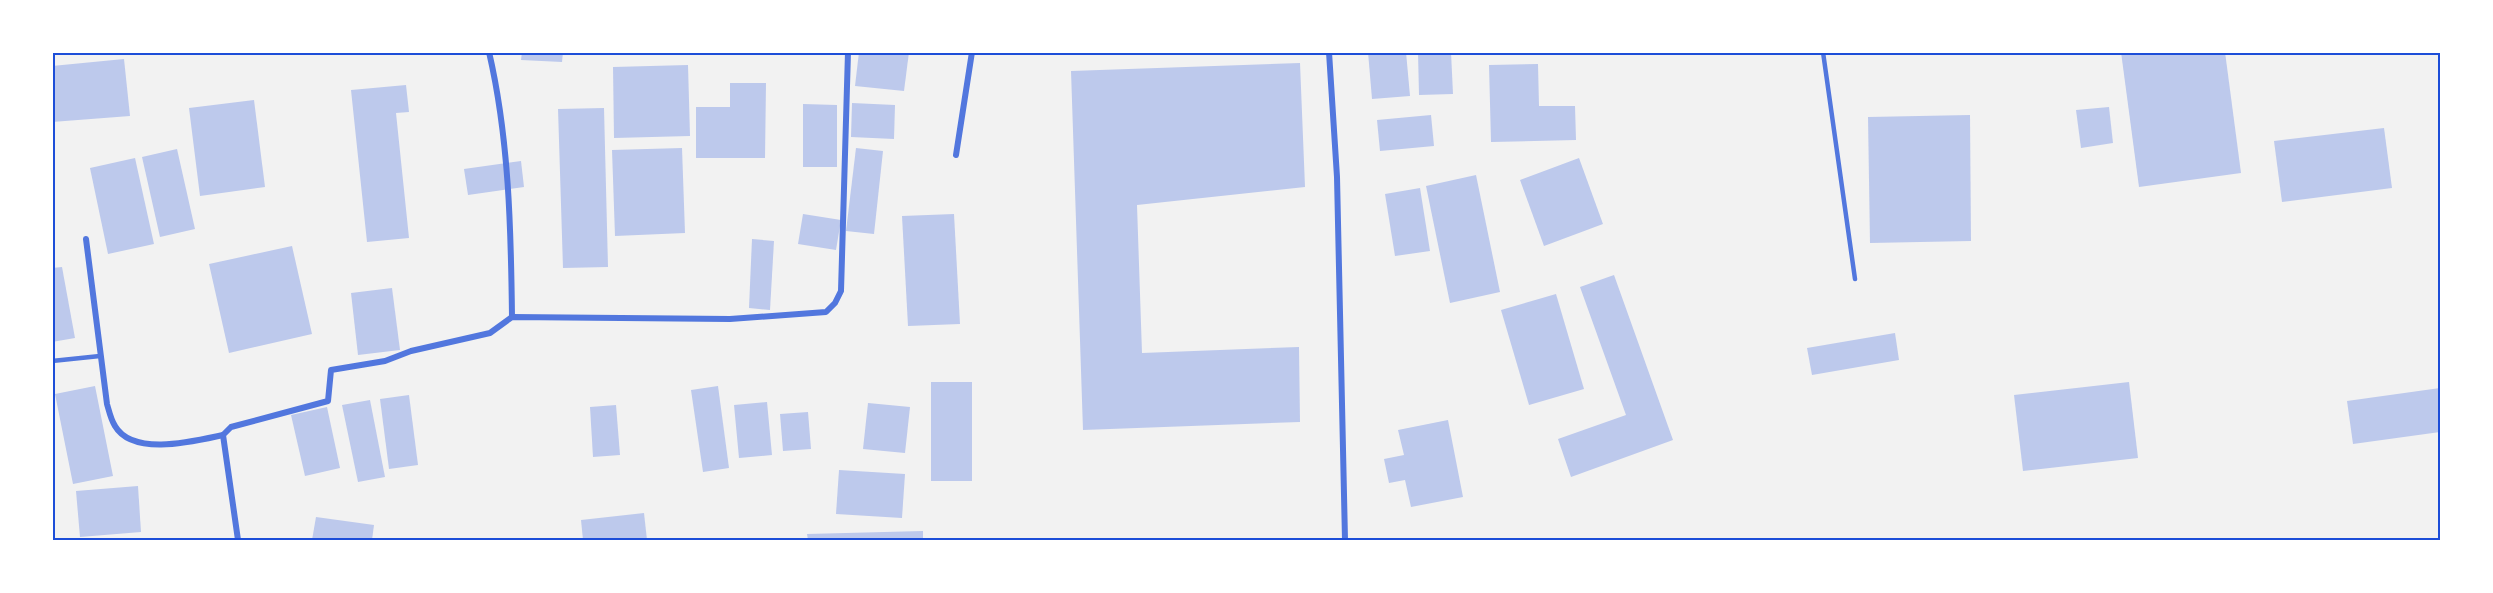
<svg xmlns="http://www.w3.org/2000/svg" width="2493" height="593" font-family="Commissioner,sans-serif">
  <style>
    .building { fill: #bdc9ec }
    .lines { fill: none; stroke-linecap: round; stroke-linejoin: round }
    .service { stroke: #5277de; stroke-width: 4.5 }
    .minor { stroke: #5277de; stroke-width: 6 }
    .neatline { fill: none; stroke: #1d4ed8; stroke-width: 2 }
  </style>
  <rect width="100%" height="100%" fill="#f2f2f2"/>
  <!-- building -->
  <g class="building">
    <path d="M522 52H563L562 62 521 60Z"/>
    <path d="M859 52H909L904 91 855 86Z"/>
    <path d="M1368 52H1406L1410 96 1372 99Z"/>
    <path d="M1418 52H1451L1453 94 1419 95Z"/>
    <path d="M2121 52H2225L2241 173 2139 187Z"/>
    <path d="M124 59 130 116 52 122V66Z"/>
    <path d="M1300 63 1305 187 1137 205 1142 353 1299 347 1300 422 1083 430 1071 71Z"/>
    <path d="M1538 64 1539 106H1575L1576 140 1491 142 1489 65Z"/>
    <path d="M688 65 690 136 614 138 613 67Z"/>
    <path d="M730 83H766L765 158H696V107H730Z"/>
    <path d="M406 85 409 112 396 113 409 238 367 242 351 90Z"/>
    <path d="M254 100 265 187 200 196 189 108Z"/>
    <path d="M852 103 895 105 894 139 851 137Z"/>
    <path d="M803 104 837 105V167H803Z"/>
    <path d="M2109 107 2113 143 2081 148 2076 110Z"/>
    <path d="M604 108 608 267 563 268 558 109Z"/>
    <path d="M1431 115 1434 146 1380 151 1377 120Z"/>
    <path d="M1970 115 1971 241 1870 243 1868 117Z"/>
    <path d="M2384 128 2392 188 2282 202 2274 141Z"/>
    <path d="M682 148 685 233 615 236 612 150Z"/>
    <path d="M856 148 883 151 874 234 846 231Z"/>
    <path d="M177 149 195 229 160 237 142 157Z"/>
    <path d="M135 158 154 244 108 254 90 168Z"/>
    <path d="M1579 158 1603 224 1544 246 1520 180Z"/>
    <path d="M521 161 524 187 468 195 464 169Z"/>
    <path d="M1476 175 1500 292 1450 303 1426 186Z"/>
    <path d="M1420 188 1430 251 1395 256 1385 194Z"/>
    <path d="M803 214 841 220 836 250 798 244Z"/>
    <path d="M954 214 960 324 908 326 902 216Z"/>
    <path d="M752 239 774 241 770 310 749 308Z"/>
    <path d="M292 246 312 334 229 353 209 264Z"/>
    <path d="M62 267 75 338 52 342V268Z"/>
    <path d="M1614 275 1673 440 1571 477 1558 439 1626 415 1580 287Z"/>
    <path d="M392 288 400 350 358 355 351 293Z"/>
    <path d="M1556 294 1584 389 1529 405 1501 310Z"/>
    <path d="M1895 333 1899 360 1812 375 1807 348Z"/>
    <rect x="931" y="382" width="41" height="99"/>
    <path d="M2129 382 2138 458 2023 471 2014 395Z"/>
    <path d="M95 386 113 476 73 484 55 394Z"/>
    <path d="M718 386 729 468 703 472 691 390Z"/>
    <path d="M2440 388V432L2353 444 2347 401Z"/>
    <path d="M409 395 418 465 389 469 380 399Z"/>
    <path d="M370 400 385 477 358 482 342 405Z"/>
    <path d="M767 402 772 455 739 458 734 405Z"/>
    <path d="M868 403 910 407 905 453 863 449Z"/>
    <path d="M616 405 620 455 593 457 590 407Z"/>
    <path d="M327 407 340 468 305 476 291 415Z"/>
    <path d="M808 412 811 449 783 451 780 414Z"/>
    <path d="M1448 420 1463 497 1411 507 1405 480 1389 483 1384 459 1404 455 1398 430Z"/>
    <path d="M839 470 905 474 902 518 836 514Z"/>
    <path d="M138 486 141 532 80 537 76 491Z"/>
    <path d="M644 513 647 540H583L581 520Z"/>
    <path d="M316 517 374 525 372 540H312Z"/>
    <path d="M923 531V540H808L807 534Z"/>
  </g>
  <g class="lines">
    <!-- service -->
    <g class="service">
      <path d="M1823 52 1855 279"/>
      <path d="M52 361 100 356"/>
    </g>
    <!-- minor -->
    <g class="minor">
      <path d="M489 52C509 138 511 229 512 317"/>
      <path d="M1329 52 1337 177 1345 540"/>
      <path d="M956 155 972 52"/>
      <path d="M86 239 107 404C109 411 111 420 115 426 133 457 195 441 223 435"/>
      <path d="M238 540 223 435 231 427 328 401 331 370 385 361 411 351 490 333 512 317 730 319 826 312 835 303 841 291 848 52"/>
    </g>
  </g>
  <!-- border -->
  <rect width="2493" height="593" fill="none" stroke="#ffffff" stroke-width="108"/>
  <rect x="54" y="54" width="2385" height="485" class="neatline"/>
</svg>
